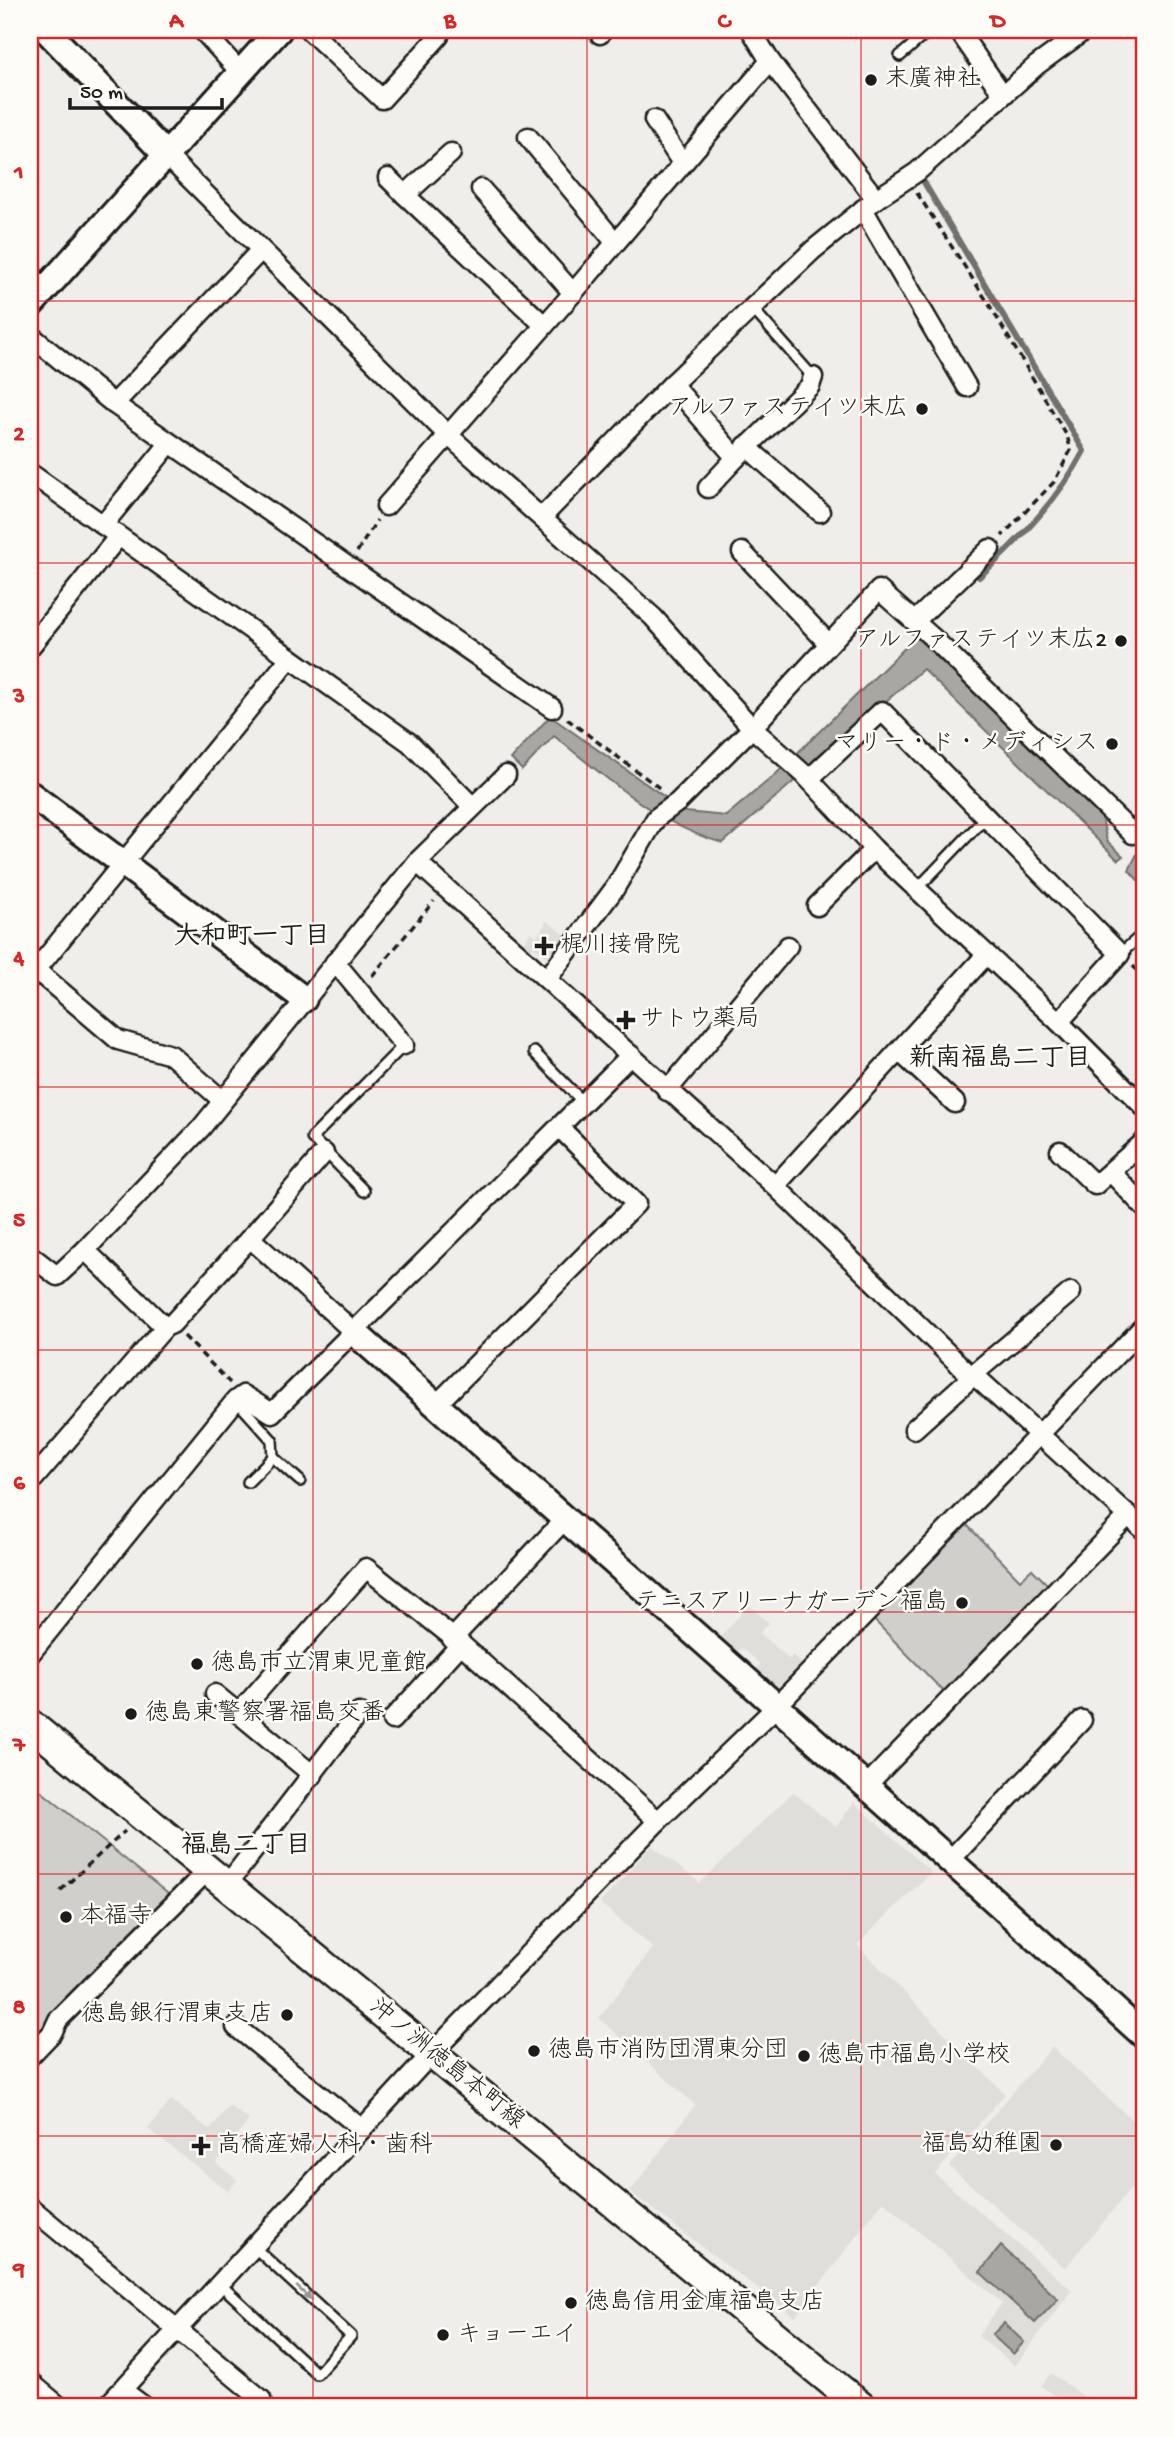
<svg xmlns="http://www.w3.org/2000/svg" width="1174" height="2437" font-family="'Gochi Hand','Klee One',sans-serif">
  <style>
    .built { fill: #e0deda }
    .green { fill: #d0cfcc; stroke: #767674; stroke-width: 2 }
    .water { fill: #a8a7a3; stroke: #706f6d; stroke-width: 2 }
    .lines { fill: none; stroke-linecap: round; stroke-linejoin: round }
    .stream { stroke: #706f6d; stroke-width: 6 }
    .lane-casing { stroke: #1c1c1c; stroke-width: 14 }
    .street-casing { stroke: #1c1c1c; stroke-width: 23 }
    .secondary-casing { stroke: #1c1c1c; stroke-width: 30 }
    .primary-casing { stroke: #1c1c1c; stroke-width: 33 }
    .path { stroke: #1c1c1c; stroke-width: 3.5; stroke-dasharray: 7 5; stroke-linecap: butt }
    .lane { stroke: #fdfcf7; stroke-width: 9 }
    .street { stroke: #fdfcf7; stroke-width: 18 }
    .secondary { stroke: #fdfcf7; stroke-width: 24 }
    .primary { stroke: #fdfcf7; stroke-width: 28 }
    .oneway { fill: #989794 }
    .grid { fill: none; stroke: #d62828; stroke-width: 2; stroke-opacity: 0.55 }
    .poi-dot { fill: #1c1c1c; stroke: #fdfcf7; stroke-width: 2.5 }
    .labels { text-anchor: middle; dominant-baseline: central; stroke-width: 5; stroke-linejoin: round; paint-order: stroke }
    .poi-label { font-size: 24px; fill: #1c1c1c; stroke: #fdfcf7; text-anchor: start }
    .street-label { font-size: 24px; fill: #1c1c1c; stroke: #fdfcf7 }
    .neighbourhood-label { font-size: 26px; font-weight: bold; fill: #1c1c1c; stroke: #fdfcf7 }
    .neatline { fill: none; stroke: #d62828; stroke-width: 2.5 }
    .grid-label { font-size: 23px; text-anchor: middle; font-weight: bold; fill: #d62828 }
  </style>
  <rect width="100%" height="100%" fill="#f0eeea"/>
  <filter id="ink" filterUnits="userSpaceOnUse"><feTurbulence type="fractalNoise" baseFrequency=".0143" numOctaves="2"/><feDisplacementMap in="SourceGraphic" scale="14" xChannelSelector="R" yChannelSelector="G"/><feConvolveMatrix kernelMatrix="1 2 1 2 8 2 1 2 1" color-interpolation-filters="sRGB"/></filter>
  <g filter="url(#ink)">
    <!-- built -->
    <g class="built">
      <path d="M547 921 567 936 551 961 534 947 530 951 522 945 531 932 537 936Z"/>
      <path d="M749 1605 769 1623 760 1633 789 1659 793 1655 802 1664 777 1692 754 1671 760 1664 742 1648 736 1653 719 1638Z"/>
      <path d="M793 1792 836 1827 854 1802 931 1872 857 1945 1005 2094 935 2174 1072 2290 1015 2366 978 2336 1002 2303 883 2201 795 2317 630 2192 695 2105 599 2018 653 1948 600 1903 652 1846 700 1883Z"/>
      <path d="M1052 2047 1144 2131V2173L1065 2268 949 2166Z"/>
      <path d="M171 2100 210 2130 229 2105 249 2120 216 2163 237 2180 228 2191 148 2129Z"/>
      <path d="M1051 2373 1087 2399 1081 2407H1060L1063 2402 1041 2386Z"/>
    </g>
    <!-- green -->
    <g class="green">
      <path d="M967 1525 1020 1580 1032 1569 1052 1589 944 1692 871 1617Z"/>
      <path d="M31 1783 172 1897 30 2046V1784Z"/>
    </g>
    <!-- water -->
    <g class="water">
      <path d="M916 637 1101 814 1107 841 1123 856 1118 860 923 669 723 843C658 826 605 776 554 736L522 770 511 759 550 716 686 812 726 816 776 774Z"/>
      <path d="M1144 840V887L1129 870Z"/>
      <path d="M1001 2246 1058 2299 1035 2323 980 2272Z"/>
      <path d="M1004 2323 1024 2342 1013 2354 992 2335Z"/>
    </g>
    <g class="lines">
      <!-- stream -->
      <path class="stream" d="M919 174 1084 451C1059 499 1019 540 979 577"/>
      <!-- lane casing -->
      <g class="lane-casing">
        <g id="lane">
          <path d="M900 56 930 30"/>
          <path d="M752 308 813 377"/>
          <path d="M917 889 986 817"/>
          <path d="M1120 954 1144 933"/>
          <path d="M534 1052 584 1103"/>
          <path d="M364 1191 312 1138 404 1045"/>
          <path d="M236 1400 272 1440 273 1457 300 1481"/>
          <path d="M248 1482 273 1457"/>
          <path d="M220 2284 317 2374 351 2336 254 2247"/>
        </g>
      </g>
      <!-- street casing -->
      <g class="street-casing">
        <g id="street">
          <path d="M202 30 241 73"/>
          <path d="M309 30 382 99 439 36"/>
          <path d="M598 30 600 34"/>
          <path d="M751 30 770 61 876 199"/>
          <path d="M958 30 1003 95"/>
          <path d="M654 120 682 163"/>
          <path d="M528 137 615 242"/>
          <path d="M451 153 405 195 544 325"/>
          <path d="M167 156 448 435 653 617 752 728 804 774 874 849 1059 1022 1144 1107"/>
          <path d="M388 178 405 195"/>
          <path d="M481 189 573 293"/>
          <path d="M863 209 967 387"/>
          <path d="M30 271 42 293"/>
          <path d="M30 335 114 404 552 708"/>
          <path d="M672 384 736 458 708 488"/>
          <path d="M114 404 260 251"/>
          <path d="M746 446 820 512"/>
          <path d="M736 458 810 386 813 377"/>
          <path d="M30 473 410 743 472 806"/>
          <path d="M386 506 573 293 770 61"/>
          <path d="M542 517 672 384 813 250 876 199 917 172 1037 65 1085 30"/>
          <path d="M103 525 169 444"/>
          <path d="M742 552 828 643"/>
          <path d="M915 621 990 549"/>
          <path d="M30 647 118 537"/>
          <path d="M809 779 882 711 1120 954 1059 1022"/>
          <path d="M417 862 506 775"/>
          <path d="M817 906 874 849"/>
          <path d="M335 962 404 1045"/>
          <path d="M36 970 290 658"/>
          <path d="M30 978 36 970 118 1040 171 1055 222 1100"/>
          <path d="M547 979 615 888 656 818 678 802 752 728 879 590 932 637 1133 834 1144 822"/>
          <path d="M899 1051 955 1103"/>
          <path d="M667 1091 788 946"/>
          <path d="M1060 1151 1095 1185 1144 1142"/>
          <path d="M1112 1173 1144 1207"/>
          <path d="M775 1186 986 955"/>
          <path d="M250 1238 324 1153"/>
          <path d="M85 1250 201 1128 417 862 775 1186 971 1376 974 1375 1144 1530"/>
          <path d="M30 1255 57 1276 85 1250 165 1327"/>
          <path d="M971 1376 1071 1292"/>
          <path d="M436 1405 636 1204 559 1127"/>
          <path d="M914 1429 974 1375"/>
          <path d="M30 1483 165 1327 172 1324 250 1238 354 1332"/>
          <path d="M452 1639 566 1518"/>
          <path d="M30 1654 236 1400 243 1395 272 1413 631 1055"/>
          <path d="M215 1694 313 1775"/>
          <path d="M239 1713 366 1568 461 1644 658 1821"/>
          <path d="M392 1720 461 1644"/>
          <path d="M867 1785 1129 1515"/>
          <path d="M951 1859 1082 1720"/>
          <path d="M227 1885 359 1713"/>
          <path d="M236 2027 362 2129"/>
          <path d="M30 2056 52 2033 58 2020 208 1870"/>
          <path d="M30 2207 261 2399 254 2407"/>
          <path d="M30 2382 60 2407"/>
          <path d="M122 2390 145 2407"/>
          <path d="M106 2407 432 2053 658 1821 775 1708 1144 1326"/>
        </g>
      </g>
      <!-- secondary casing -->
      <g class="secondary-casing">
        <g id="secondary">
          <path d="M46 30 167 156"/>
          <path d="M30 306 279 30"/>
          <path d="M30 794 304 999"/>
          <path d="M354 1332C617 1567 884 1798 1144 2036"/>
        </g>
      </g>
      <!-- primary casing -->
      <g class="primary-casing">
        <path id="primary" d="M30 1724 862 2407"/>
      </g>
      <!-- path -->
      <g class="path">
        <path d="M917 193 987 301 1067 436 1071 450 1054 482 1002 536"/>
        <path d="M357 552 377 520"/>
        <path d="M567 719 662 790"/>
        <path d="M1133 966 1144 977"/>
        <path d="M372 976 434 901"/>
        <path d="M184 1336 230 1383"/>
        <path d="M60 1891 125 1831"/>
      </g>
      <!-- lane -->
      <use href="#lane" class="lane"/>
      <!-- street -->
      <use href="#street" class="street"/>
      <!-- secondary -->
      <use href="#secondary" class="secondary"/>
      <!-- primary -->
      <use href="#primary" class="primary"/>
    </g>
    <!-- one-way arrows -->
    <defs><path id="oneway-solid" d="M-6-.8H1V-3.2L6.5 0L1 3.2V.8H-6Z" transform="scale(1.75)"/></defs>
    <use class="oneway" href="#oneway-solid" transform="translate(304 2293) rotate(42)"/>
  </g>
  <!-- grid -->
  <path class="grid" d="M313 30V2407M587 30V2407M861 30V2407M30 301H1144M30 563H1144M30 825H1144M30 1087H1144M30 1350H1144M30 1612H1144M30 1874H1144M30 2136H1144"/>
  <!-- markers -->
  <g class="poi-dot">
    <circle cx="871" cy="80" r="7"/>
    <circle cx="922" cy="409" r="7"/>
    <circle cx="1121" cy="641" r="7"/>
    <circle cx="1112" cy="744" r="7"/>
    <path d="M540.5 935.5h7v7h7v7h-7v7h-7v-7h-7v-7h7z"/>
    <path d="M622.5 1009.5h7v7h7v7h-7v7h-7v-7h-7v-7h7z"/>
    <circle cx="962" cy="1603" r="7"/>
    <circle cx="197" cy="1664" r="7"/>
    <circle cx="131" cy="1714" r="7"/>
    <circle cx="66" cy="1917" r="7"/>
    <circle cx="287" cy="2015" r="7"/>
    <circle cx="534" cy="2051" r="7"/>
    <circle cx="804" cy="2056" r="7"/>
    <circle cx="1056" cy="2145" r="7"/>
    <path d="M197.5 2135.5h7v7h7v7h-7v7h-7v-7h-7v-7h7z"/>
    <circle cx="571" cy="2303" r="7"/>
    <circle cx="443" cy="2335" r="7"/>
  </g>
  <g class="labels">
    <!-- poi labels -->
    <g class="poi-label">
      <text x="885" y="80">末廣神社</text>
      <text x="908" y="409" text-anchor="end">アルファステイツ末広</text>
      <text x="1107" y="641" text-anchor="end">アルファステイツ末広2</text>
      <text x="1098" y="744" text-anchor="end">マリー・ド・メディシス</text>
      <text x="560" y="946">梶川接骨院</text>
      <text x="640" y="1020">サトウ薬局</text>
      <text x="948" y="1603" text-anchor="end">テニスアリーナガーデン福島</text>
      <text x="211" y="1664">徳島市立渭東児童館</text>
      <text x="145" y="1714">徳島東警察署福島交番</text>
      <text x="80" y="1917">本福寺</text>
      <text x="273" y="2015" text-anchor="end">徳島銀行渭東支店</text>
      <text x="548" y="2051">徳島市消防団渭東分団</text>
      <text x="818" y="2056">徳島市福島小学校</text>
      <text x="1042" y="2145" text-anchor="end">福島幼稚園</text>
      <text x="217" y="2146">高橋産婦人科・歯科</text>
      <text x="585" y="2303">徳島信用金庫福島支店</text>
      <text x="457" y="2335">キョーエイ</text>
    </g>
    <!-- street labels -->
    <g class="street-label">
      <text transform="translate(446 2065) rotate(39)">沖ノ洲徳島本町線</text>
    </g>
    <!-- neighbourhood labels -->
    <g class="neighbourhood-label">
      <text x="252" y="938">大和町一丁目</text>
      <text x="1000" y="1060">新南福島二丁目</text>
      <text x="246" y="1847">福島二丁目</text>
    </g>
  </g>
  <!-- margin -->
  <rect width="1174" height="2437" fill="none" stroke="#fdfcf7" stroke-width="77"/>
  <!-- scale -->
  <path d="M70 98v10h152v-10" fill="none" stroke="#1c1c1c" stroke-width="3.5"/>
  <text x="80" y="98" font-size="21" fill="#1c1c1c" stroke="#fdfcf7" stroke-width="5" paint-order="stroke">50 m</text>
  <rect x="38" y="38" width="1098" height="2360" class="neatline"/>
  <g class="grid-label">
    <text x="176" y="27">A</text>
    <text x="450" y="27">B</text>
    <text x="724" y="27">C</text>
    <text x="998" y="27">D</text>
    <text x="19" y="178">1</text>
    <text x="19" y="440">2</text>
    <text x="19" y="702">3</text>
    <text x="19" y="964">4</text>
    <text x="19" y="1226">5</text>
    <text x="19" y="1489">6</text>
    <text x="19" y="1751">7</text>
    <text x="19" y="2013">8</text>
    <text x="19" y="2275">9</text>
  </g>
</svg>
